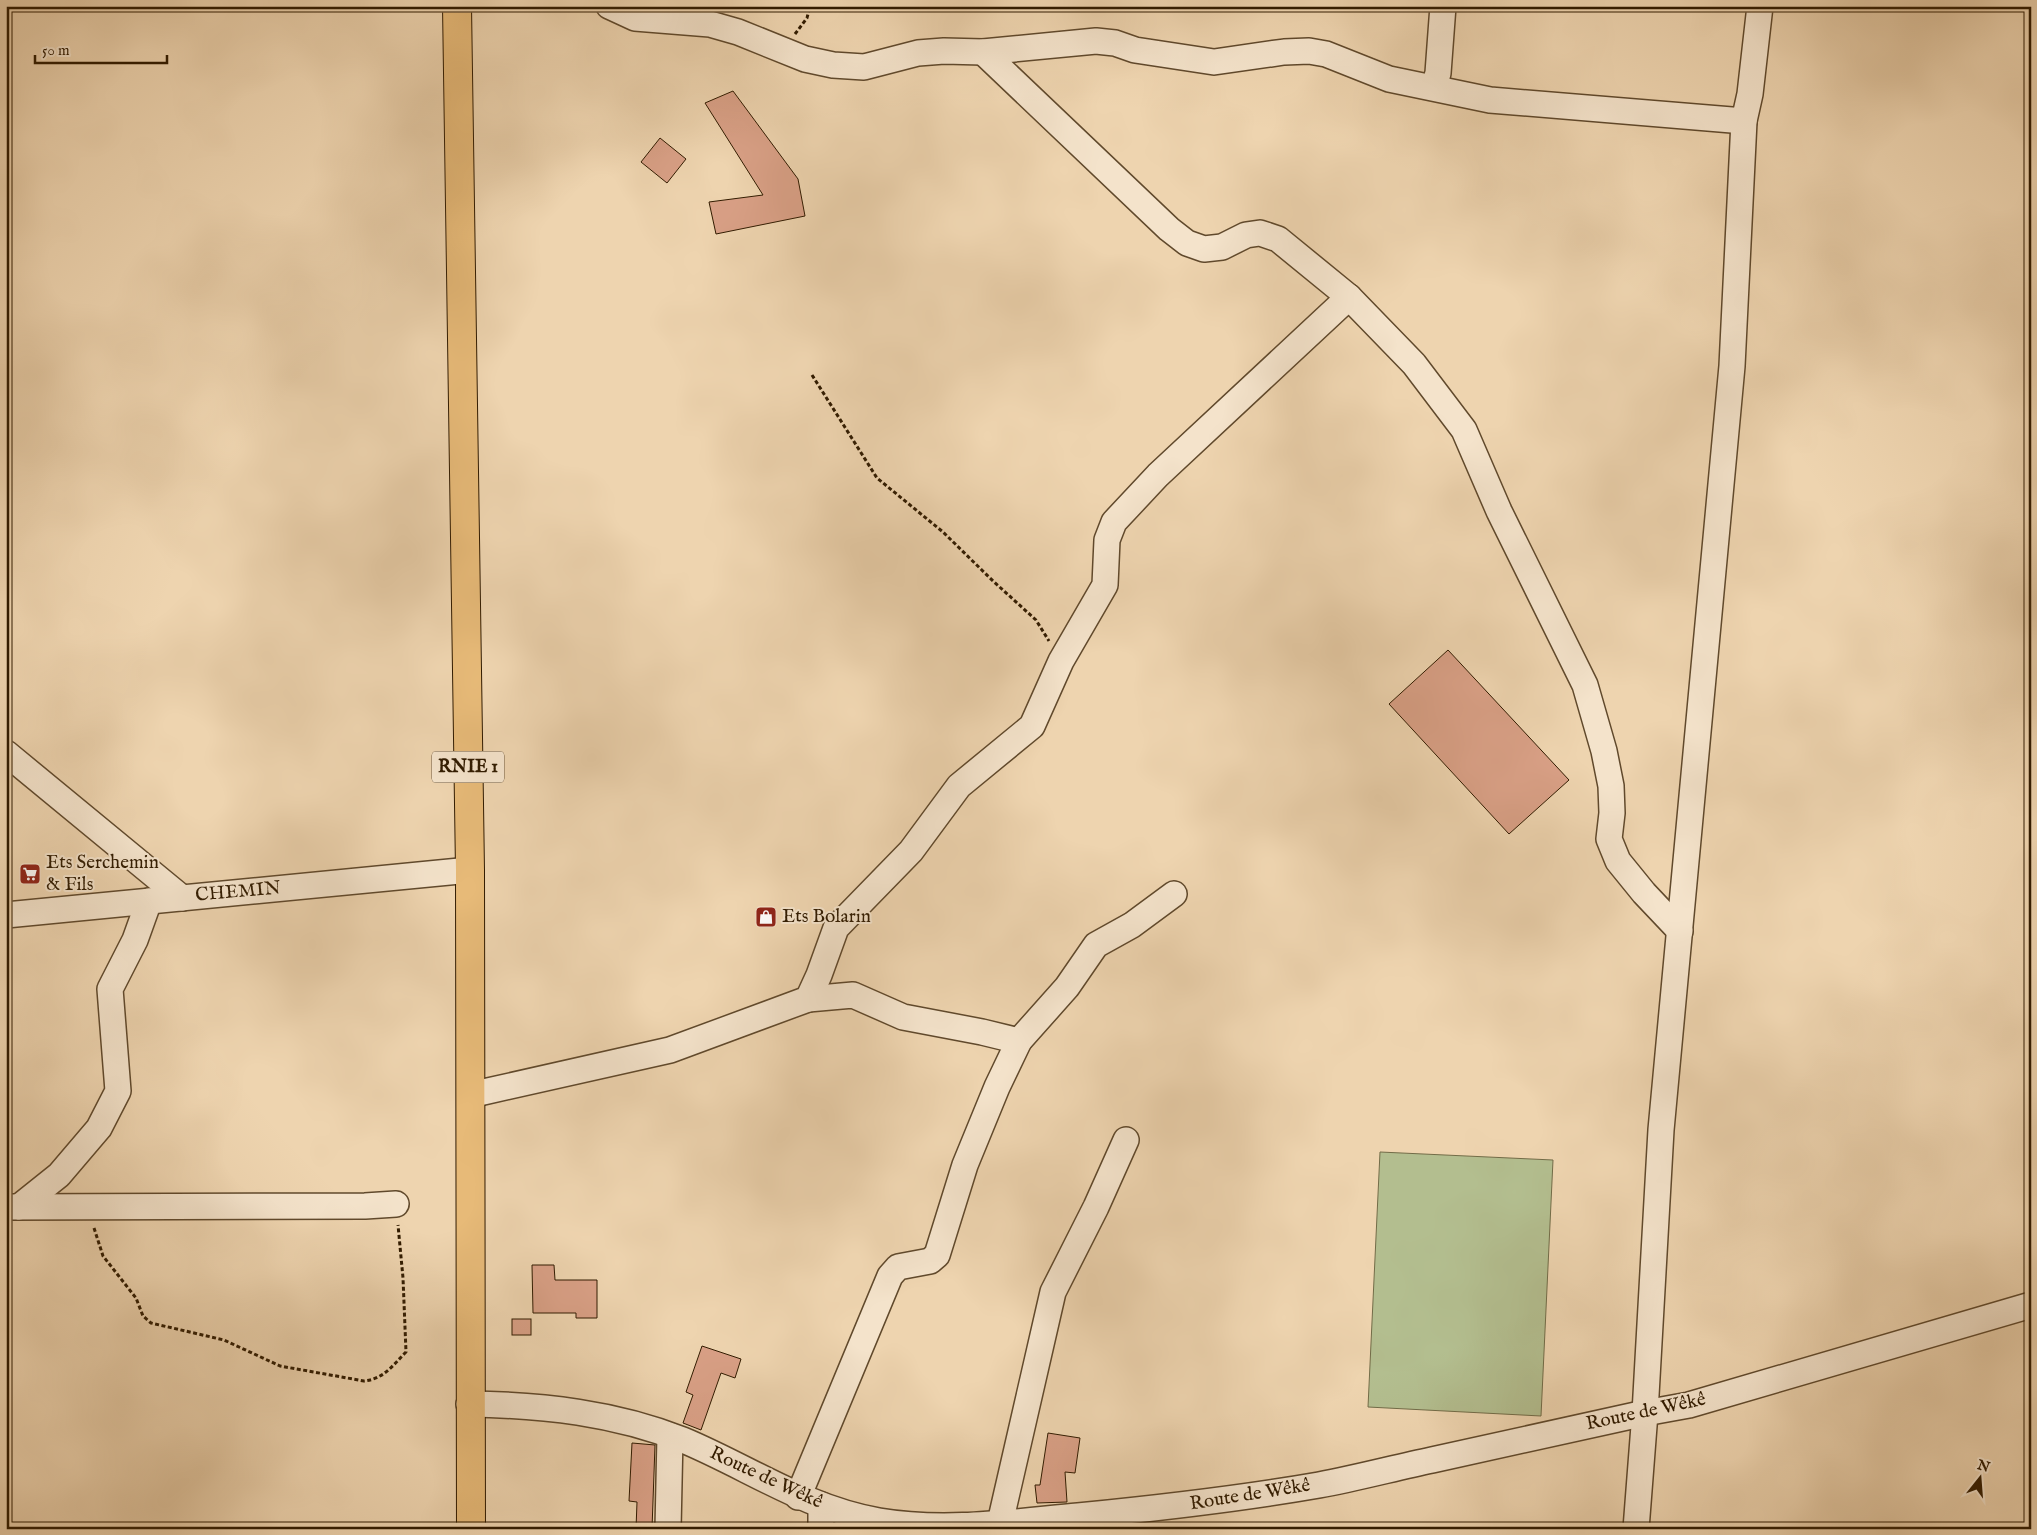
<svg xmlns="http://www.w3.org/2000/svg" width="2037" height="1535" font-family="'IM FELL English',serif">
  <style>
    .green { fill: #b3be8f; stroke: #726c48 }
    .building { fill: #d9a086; stroke: #311b00 }
    .lines { fill: none; stroke-linecap: round; stroke-linejoin: round }
    .minor-casing { stroke: #60492c; stroke-width: 28 }
    .highway-casing { stroke: #311b00; stroke-width: 30 }
    .path { stroke: #311b00; stroke-width: 3; stroke-dasharray: 4 2.5; stroke-linecap: butt }
    .minor { stroke: #f4e3cb; stroke-width: 25 }
    .highway { stroke: #e7ba78; stroke-width: 28 }
    .labels { text-anchor: middle; dominant-baseline: central; stroke-width: 4; stroke-linejoin: round; paint-order: stroke }
    .shield { fill: #f4e3cb; stroke: #6c573d; stroke-width: 1 }
    .shield-label { font-size: 18px; font-weight: bold; fill: #311b00 }
    .poi-label { font-size: 19px; fill: #311b00; stroke: #f4e3cb; text-anchor: start }
    .street-label { font-size: 19px; fill: #311b00; stroke: #f4e3cb }
  </style>
  <rect width="100%" height="100%" fill="#eed4af"/>
  <filter id="stains"><feTurbulence type="fractalNoise" baseFrequency=".004" numOctaves="4"/><feColorMatrix values="0 0 0 0 .2 0 0 0 0 .09 0 0 0 0 .02 0 0 0 .5 -.17"/></filter>
  <radialGradient id="worn" r=".72"><stop offset=".6" stop-color="#630" stop-opacity="0"/><stop offset="1" stop-color="#630" stop-opacity=".3"/></radialGradient>
  <!-- green -->
  <path class="green" d="M1380 1152 1553 1160 1541 1416 1368 1407Z"/>
  <!-- building -->
  <g class="building">
    <path d="M733 91 798 179 805 216 716 234 709 202 763 195 705 103Z"/>
    <path d="M660 138 686 159 667 183 641 162Z"/>
    <path d="M1448 650 1569 780 1509 834 1389 704Z"/>
    <path d="M532 1265H554L555 1280H597V1318H576V1313H533Z"/>
    <rect x="512" y="1319" width="19" height="16"/>
    <path d="M702 1346 741 1359 735 1378 721 1373 701 1430 683 1423 693 1395 686 1392Z"/>
    <path d="M1048 1433 1080 1438 1075 1473 1065 1472 1067 1502 1037 1503 1035 1485H1040Z"/>
    <path d="M632 1443 655 1445 652 1529H636L637 1502 629 1501Z"/>
  </g>
  <g class="lines">
    <!-- minor casing -->
    <g class="minor-casing">
      <g id="minor">
        <path d="M609 6 635 18 710 24 738 32 805 59 833 65 864 67 918 53 944 51 983 52 1096 41 1115 43 1135 50 1214 62 1284 52 1309 51 1326 54 1389 79 1490 100 1744 121"/>
        <path d="M983 52 1169 229 1187 243 1204 249 1222 247 1246 235 1260 233 1278 239 1349 297 1414 364 1464 430 1499 511 1585 685 1604 751 1611 786 1612 813 1609 839 1618 861 1644 893 1680 931"/>
        <path d="M1434 87 1438 73 1443 6"/>
        <path d="M6 753 182 898"/>
        <path d="M6 915 470 870"/>
        <path d="M808 999 853 995 903 1017 982 1032 1019 1041"/>
        <path d="M470 1095 670 1050 808 999 819 975 836 928 911 851 959 786 1032 726 1061 661 1105 585 1107 540 1114 522 1158 475 1349 297"/>
        <path d="M6 1207 365 1206 396 1204"/>
        <path d="M19 1207 59 1175 99 1128 118 1091 110 989 135 940 149 901"/>
        <path d="M469 1404C543 1405 615 1413 683 1440 750 1468 805 1508 879 1521 945 1532 1012 1522 1078 1516 1159 1508 1239 1499 1319 1485 1357 1478 1394 1468 1432 1460 1503 1444 1574 1428 1645 1413L1689 1405 2031 1305"/>
        <path d="M798 1497 890 1276 898 1267 930 1261 937 1255 965 1165 997 1087 1019 1041 1067 987 1096 945 1132 925 1174 894"/>
        <path d="M1000 1523 1053 1292 1096 1207 1126 1140"/>
        <path d="M668 1529 670 1436"/>
        <path d="M821 1529V1505"/>
        <path d="M1636 1529 1645 1413 1661 1130 1732 366 1744 121 1750 94 1760 6"/>
      </g>
    </g>
    <!-- highway casing -->
    <g class="highway-casing">
      <path id="highway" d="M457 6 470 870 471 1529"/>
    </g>
    <!-- path -->
    <g class="path">
      <path d="M795 34 807 18 810 6"/>
      <path d="M812 375 877 478 943 532 993 581 1036 620 1049 641"/>
      <path d="M94 1228 103 1256 136 1298 143 1316 151 1323 224 1340 280 1366 364 1381C384 1379 393 1365 406 1352L403 1278 398 1225"/>
    </g>
    <!-- minor -->
    <use href="#minor" class="minor"/>
    <!-- highway -->
    <use href="#highway" class="highway"/>
  </g>
  <!-- icons -->
  <defs>
    <g id="supermarket-square" transform="scale(1.125)"><rect x="-9" y="-9" width="18" height="18" rx="4" fill="#8f2418" stroke="#f4e3cb"/><path d="M-6-5.5h2.5l.6 2H6L4.5 2H-2.5L-4.4-4H-6ZM-1.5 3.2a1.3 1.3 0 1 0 .1 0ZM3 3.2a1.3 1.3 0 1 0 .1 0Z" fill="#fff"/></g>
    <g id="shop-square" transform="scale(1.125)"><rect x="-9" y="-9" width="18" height="18" rx="4" fill="#8f2418" stroke="#f4e3cb"/><path d="M-5-2.5h2.3a2.7 3.5 0 0 1 5.4 0H5L5.5 6h-11ZM-1.5-2.5h3a1.5 2.3 0 0 0-3 0Z" fill="#fff"/></g>
  </defs>
  <g fill-rule="evenodd">
    <use href="#supermarket-square" x="30" y="874"/>
    <use href="#shop-square" x="766" y="917"/>
  </g>
  <g class="labels">
    <!-- shield labels -->
    <rect class="shield" x="432" y="751.5" width="72" height="31" rx="4"/>
    <g class="shield-label">
      <text x="468" y="767">RNIE 1</text>
    </g>
    <!-- poi labels -->
    <g class="poi-label">
      <text x="46" y="863">Ets Serchemin<tspan x="46" dy="22">&amp; Fils</tspan></text>
      <text x="782" y="917">Ets Bolarin</text>
    </g>
    <!-- street labels -->
    <g class="street-label">
      <text transform="translate(238 892) rotate(-5)">CHEMIN</text>
      <text transform="translate(1646 1412) rotate(-12)">Route de Wêkê</text>
      <text transform="translate(766 1478) rotate(25)">Route de Wêkê</text>
      <text transform="translate(1250 1495) rotate(-9)">Route de Wêkê</text>
    </g>
  </g>
  <!-- margin -->
  <rect width="2037" height="1535" fill="none" stroke="#eed4af" stroke-width="25"/>
  <rect x="8" y="8" width="2022" height="1520" fill="none" stroke="#311b00" stroke-width="2.5"/>
  <rect x="12" y="12" width="2012" height="1510" fill="none" stroke="#311b00"/>
  <!-- north arrow -->
  <g transform="translate(1980 1478) rotate(17)" stroke="#f4e3cb" stroke-width="4" paint-order="stroke">
  <path d="M0-4L9 19L0 12L-9 19Z" fill="#311b00"/>
  <text y="-8" font-size="14" font-weight="bold" text-anchor="middle" fill="#311b00">N</text>
  </g>
  <!-- scale -->
  <path d="M35 55v8h132v-8" fill="none" stroke="#311b00" stroke-width="2.5"/>
  <text x="42" y="55" font-size="15" fill="#311b00" stroke="#f4e3cb" stroke-width="4" paint-order="stroke">50 m</text>
  <rect width="100%" height="100%" filter="url(#stains)"/>
  <rect width="100%" height="100%" fill="url(#worn)"/>
</svg>
